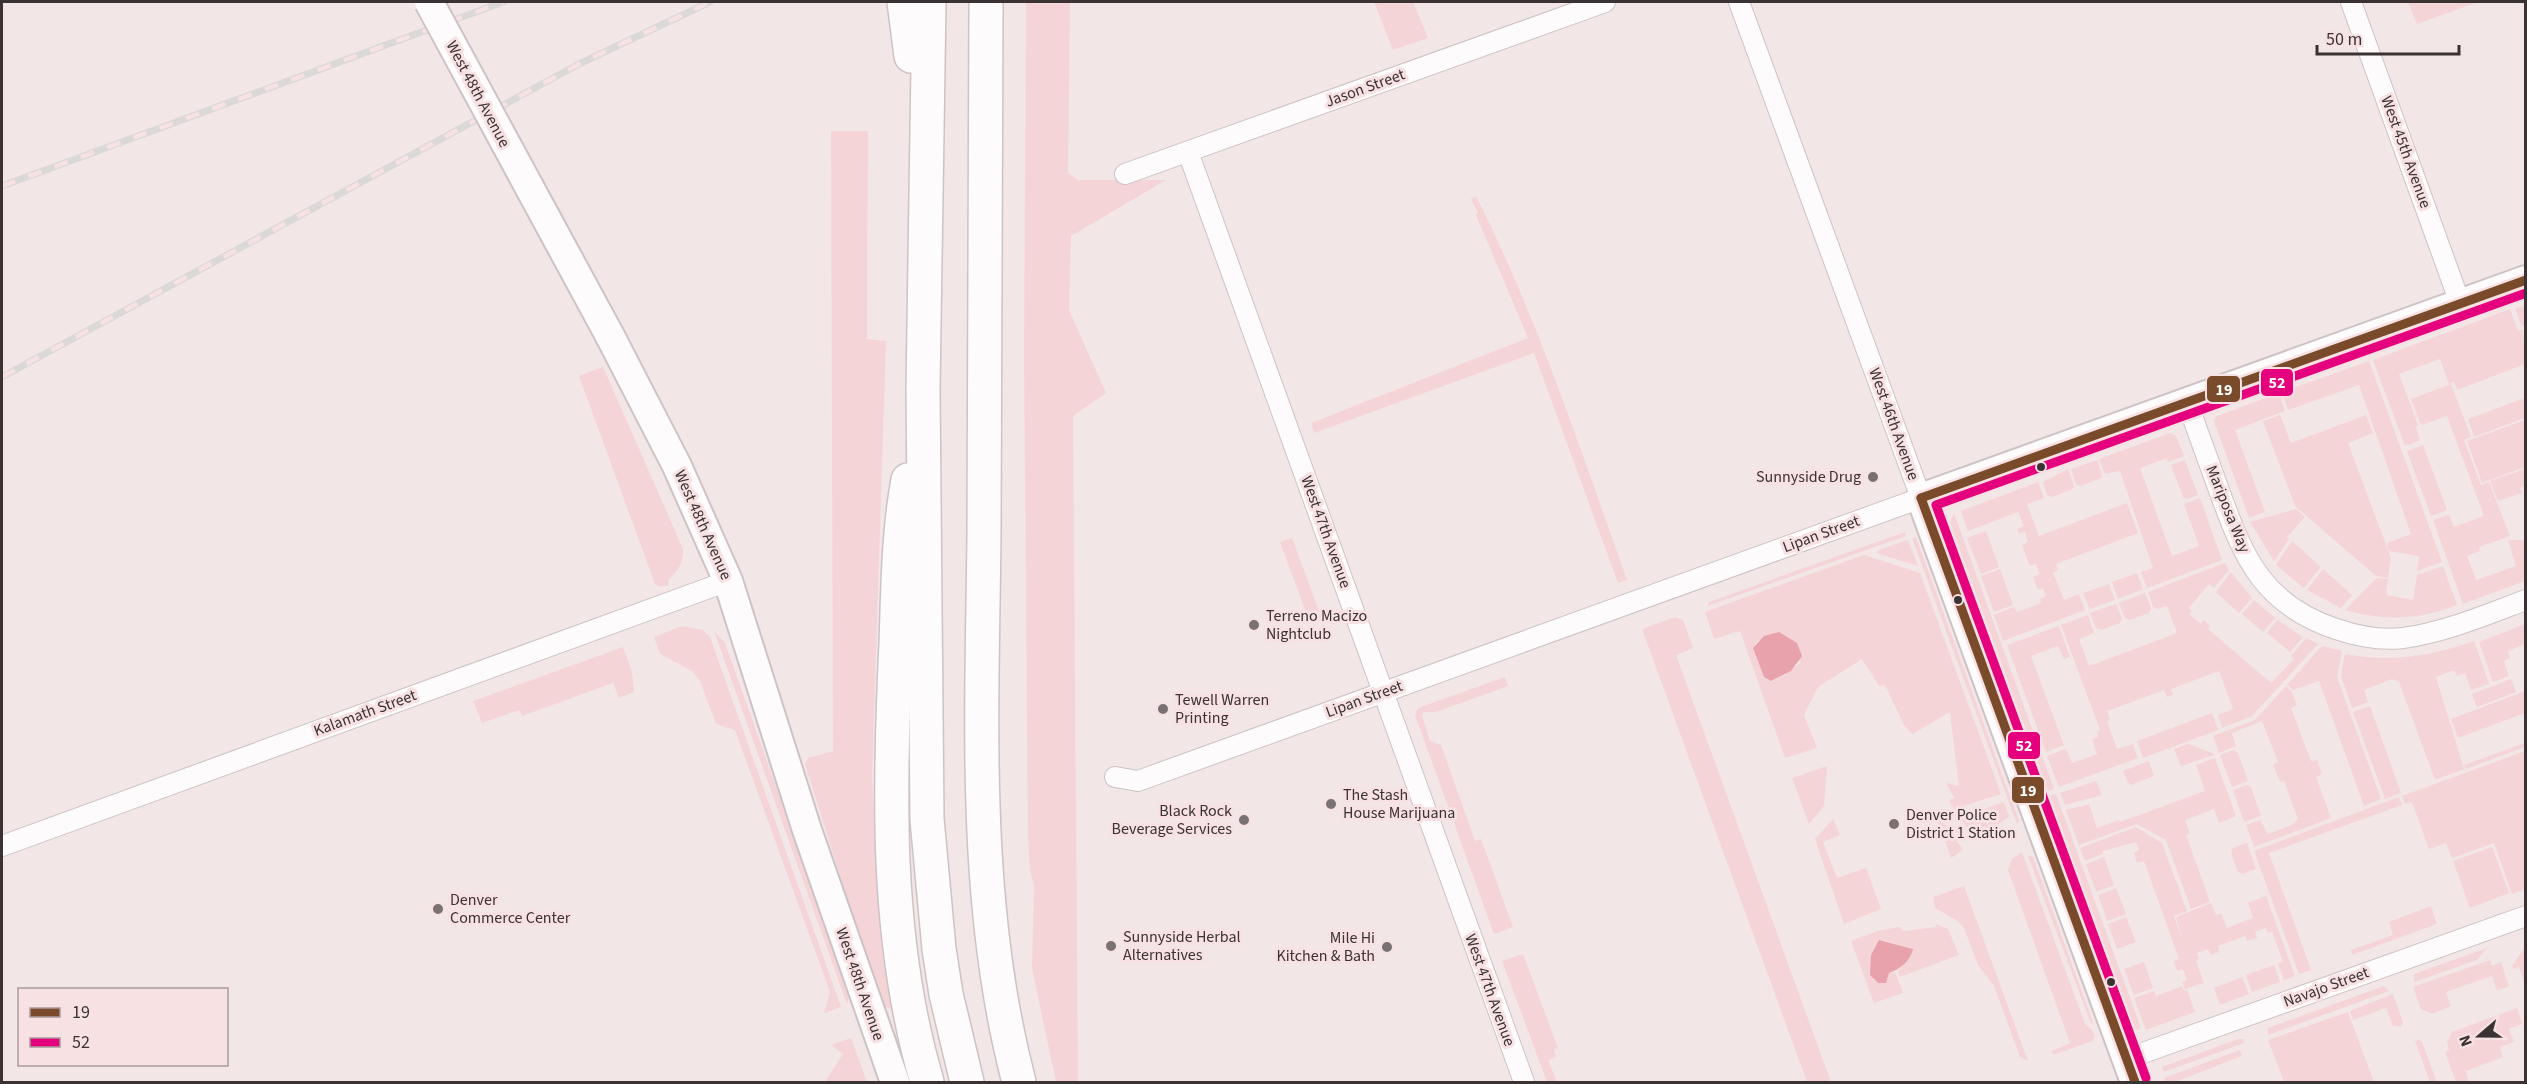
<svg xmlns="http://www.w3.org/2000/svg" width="2527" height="1084" font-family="'Source Sans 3',sans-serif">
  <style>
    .green { fill: #f5d4d8; fill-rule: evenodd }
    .water { fill: #e8a2ac }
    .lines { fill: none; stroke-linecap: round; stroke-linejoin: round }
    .street-casing { stroke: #cdc3c4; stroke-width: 22 }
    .secondary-casing { stroke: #cdc3c4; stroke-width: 32 }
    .highway-casing { stroke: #cdc3c4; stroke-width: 36 }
    .street { stroke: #fdfbfb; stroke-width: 20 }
    .secondary { stroke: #fdfbfb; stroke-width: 28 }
    .highway { stroke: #fdfbfb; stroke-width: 33 }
    .rail-casing { stroke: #dbd8d8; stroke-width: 7 }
    .rail { stroke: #f7e1e3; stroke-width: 4.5; stroke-dasharray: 14; stroke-linecap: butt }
    .secondary-bridge-casing { stroke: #cdc3c4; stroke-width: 32; stroke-linecap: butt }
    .secondary-bridge { stroke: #fdfbfb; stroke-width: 28 }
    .bus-1-casing { stroke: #f7e1e3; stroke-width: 14 }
    .bus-2-casing { stroke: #f7e1e3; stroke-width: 14 }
    .bus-1 { stroke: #7a4b2a; stroke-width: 9 }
    .bus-2 { stroke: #e5007d; stroke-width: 9 }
    .bus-dot { fill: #3a3233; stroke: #f7e1e3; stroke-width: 2 }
    .poi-dot { fill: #7a7172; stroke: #f7e1e3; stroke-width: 2 }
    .labels { text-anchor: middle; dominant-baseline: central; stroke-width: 6; stroke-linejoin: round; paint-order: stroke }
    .street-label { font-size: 16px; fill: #3a3233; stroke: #f7e1e3 }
    .poi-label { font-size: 16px; fill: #3a3233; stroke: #f7e1e3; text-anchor: start }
    .line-badge { stroke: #f7e1e3; stroke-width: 2 }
    .badge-label { font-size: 16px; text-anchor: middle; font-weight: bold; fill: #fff }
  </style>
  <rect width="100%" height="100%" fill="#f2e6e7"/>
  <!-- green -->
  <g class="green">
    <path d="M1026 2H1070L1068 173 1078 180H1166L1071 236 1069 310 1106 393 1073 416 1078 1082H1056L1032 968 1034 884 1030 871 1028 838 1024 358Z"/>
    <path d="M1374 2H1413L1428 38 1393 50Z"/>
    <path d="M2408 2H2478L2417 24Z"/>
    <path d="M831 131H868L867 339 886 341 872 778 882 950 892 1010 880 1004 805 764 808 758 833 751Z"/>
    <path d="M1476 196C1538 319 1581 451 1627 580L1618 583 1534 353 1314 433 1311 423 1528 338 1476 215 1478 213 1471 199Z"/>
    <path d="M2525 305V325L2522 327 2515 309Z"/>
    <path d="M2510 309 2518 331 2523 329 2525 364 2457 390 2454 382 2449 384 2440 359 2399 374 2418 425 2416 427 2420 440 2405 446 2373 360Z"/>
    <path d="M2369 361 2442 562 2417 571 2419 556 2389 551 2387 543 2411 534 2359 385 2288 410 2282 392Z"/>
    <path d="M603 367 683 549C684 562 678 571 668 580L669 585 660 587 655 584 579 376Z"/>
    <path d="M2451 384 2471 437 2464 440 2481 485 2489 482 2510 536 2479 547 2480 551 2467 556 2476 580 2516 566 2508 540H2525V581L2463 604 2433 520 2449 515 2454 527 2484 516 2447 416 2421 425 2411 399Z"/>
    <path d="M2279 393 2285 411 2235 430 2265 512 2249 518 2214 421 2217 416Z"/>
    <path d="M2525 398V418L2474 437 2468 419Z"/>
    <path d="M2280 415 2291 443 2366 415 2373 433 2348 443 2391 558 2388 578 2376 576 2295 506 2263 421Z"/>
    <path d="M2525 420V467L2482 483 2467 441Z"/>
    <path d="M2170 433 2176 436 2184 456 2168 462 2167 458 2140 468 2172 556 2199 546 2184 504 2200 498 2222 560 2147 588 2141 572 2153 568 2120 471 2105 474 2099 459Z"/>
    <path d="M2423 445 2447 510 2431 516 2407 451Z"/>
    <path d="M2097 460 2102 475 2101 478 2081 486 2076 485 2071 469Z"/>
    <path d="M2185 460 2198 495 2187 499 2183 497 2171 465Z"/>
    <path d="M2068 469 2074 486 2072 489 2052 497 2047 495 2043 482Z"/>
    <path d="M2525 469V486L2520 488 2522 493 2498 501 2490 481Z"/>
    <path d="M2038 482 2044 498 2027 504 2039 536 2127 503 2138 533 2056 564 2058 570 2053 573 2064 600 2079 594 2085 610 2003 641 1994 615 2014 607 2017 612 2041 603 2040 599 2046 596 2043 588 2038 590 2033 577 2040 574 2036 564 2030 566 2022 545 2028 542 2025 532 2019 533 2017 529 2024 526 2018 512 1968 531 1961 511Z"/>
    <path d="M2296 509 2305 517 2287 537 2289 539 2274 561 2250 522Z"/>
    <path d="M1954 513 2054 789 2048 791 1950 523Z"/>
    <path d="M1986 531 1999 567 1981 574 1967 538Z"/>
    <path d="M1905 532 1906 536 1707 606 1709 602Z"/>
    <path d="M1916 537 2019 821 2017 824 1912 538Z"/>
    <path d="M1292 538 1319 611 1307 615 1280 542Z"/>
    <path d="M1908 540 1918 566 1877 553 1879 550Z"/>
    <path d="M2292 541 2321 567 2304 588 2276 565Z"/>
    <path d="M1864 555 1920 573 2001 794 1954 809 1949 801 1954 798 1946 783 1959 786 1950 712 1912 734 1904 725 1885 685 1879 686 1862 659 1818 687 1804 715 1817 748 1785 758 1740 631 1714 639 1705 612ZM1758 640 1801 662 1785 675 1771 681 1764 677 1753 648Z"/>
    <path d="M2225 563 2229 570 2214 588 2209 584 2189 608 2192 611 2189 614 2201 624 2204 620 2210 626 2208 629 2271 683 2294 659 2291 656 2306 638 2318 644 2252 716 2222 728 2218 715 2233 709 2219 671 2171 689 2173 695 2167 697 2164 690 2107 711 2110 720 2107 721 2117 749 2133 744 2138 758 2059 787 2047 756 2066 749 2072 763 2097 754 2092 739 2098 737 2097 732 2100 730 2061 625 2088 615 2094 633 2079 639 2089 666 2177 633 2167 606 2157 609 2153 607 2148 592Z"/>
    <path d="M2443 566 2457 605C2419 620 2384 621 2345 610L2377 578 2388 579 2386 595 2413 600 2417 575Z"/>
    <path d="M2000 569 2013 605 1994 612 1981 576Z"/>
    <path d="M2323 569 2352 595 2341 608 2307 590Z"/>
    <path d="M2231 572 2252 598 2239 613 2216 592Z"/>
    <path d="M2137 573 2143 589 2118 599 2112 582Z"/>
    <path d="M2109 584 2115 600 2090 609 2083 593Z"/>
    <path d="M2145 593 2151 608 2149 613 2130 620 2125 618 2119 603Z"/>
    <path d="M2254 600 2275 618 2263 632 2242 614Z"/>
    <path d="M2116 604 2122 618 2120 623 2101 630 2096 628 2090 613Z"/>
    <path d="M1675 617 1683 620 1693 648 1676 655 1831 1082H1807L1642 629Z"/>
    <path d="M2277 620 2303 637 2290 652 2267 633Z"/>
    <path d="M2525 624V644L2508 651 2510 658 2504 661 2509 676 2493 682 2479 642Z"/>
    <path d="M682 626 703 630 710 637 841 1007 824 1013 830 992 735 730 716 724 700 681 692 671 660 654 654 637Z"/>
    <path d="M2059 626 2070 657 2064 659 2058 646 2031 656 2064 745 2046 752 2007 645Z"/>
    <path d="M714 631 725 643 850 994 847 1004Z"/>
    <path d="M2474 641 2489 684 2471 690 2465 673 2457 676 2454 670 2436 677 2464 769 2435 780 2399 682 2392 679 2364 690 2368 702 2352 708 2341 676 2345 654C2390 663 2432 656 2474 641Z"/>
    <path d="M2322 646 2342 651 2337 677 2381 799 2364 806 2319 681 2293 690 2287 685Z"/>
    <path d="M623 647 632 672 634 692 619 698 613 683 522 716 519 710 482 723 473 701Z"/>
    <path d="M1505 677 1508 686 1436 712H1424L1422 715 1430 741 1441 745 1475 841 1481 839 1513 927 1494 934 1415 715 1418 708Z"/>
    <path d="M2511 679 2516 692 2477 707 2472 694Z"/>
    <path d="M2286 686 2292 692 2297 705 2291 708 2311 761 2317 760 2322 774 2316 777 2331 818 2254 847 2246 825 2260 820 2268 834 2292 825 2298 819 2284 781 2280 782 2273 765 2278 762 2262 721 2232 733 2236 746 2219 753 2213 736 2255 720Z"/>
    <path d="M2525 691V713L2458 738 2451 719Z"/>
    <path d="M2370 706 2401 793 2385 799 2353 712Z"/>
    <path d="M2212 713 2218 730 2143 758 2137 741Z"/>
    <path d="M2525 743V747L2466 769 2464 765Z"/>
    <path d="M2188 744 2213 753 2214 755 2181 766 2174 749Z"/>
    <path d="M2234 750 2238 753 2248 781 2232 787 2220 755Z"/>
    <path d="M2525 751V889L2512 894 2494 843 2452 858 2446 843 2429 849 2412 802 2405 804 2402 796Z"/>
    <path d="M2215 758 2236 816 2219 823 2214 809 2185 820 2190 833 2186 835 2210 902 2191 909 2166 840 2137 824 2079 845 2066 810 2089 804 2097 828 2119 820 2120 822 2205 791 2196 765Z"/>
    <path d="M2149 761 2154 776 2131 785 2128 783 2123 771Z"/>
    <path d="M1827 766 1824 806 1809 824 1792 778Z"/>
    <path d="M2096 781 2102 795 2065 805 2060 793Z"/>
    <path d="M2247 785 2251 787 2261 816 2244 822 2233 790Z"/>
    <path d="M2056 794 2141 1028 2137 1030 2133 1026 2049 796Z"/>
    <path d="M2399 797 2402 805 2269 853 2311 970 2299 974 2254 851Z"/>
    <path d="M2004 802 2009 817 1975 840 1960 817Z"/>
    <path d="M1833 819 1840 835 1823 842 1837 878 1866 868 1881 909 1844 924 1815 839Z"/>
    <path d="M1942 820 1963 850 1951 858 1938 822Z"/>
    <path d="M2136 827 2162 843 2187 911 2174 916 2183 940 2176 917 2211 903 2216 915 2221 913 2227 928 2253 918 2248 903 2266 896 2295 976 2284 980 2278 964 2283 961 2272 932 2268 933 2266 928 2255 932 2257 938 2247 941 2245 936 2218 946 2219 952 2211 955 2208 949 2197 953 2199 959 2196 961 2204 983 2185 989 2182 982 2187 980 2183 969 2177 971 2174 961 2179 959 2144 861 2137 863 2134 853 2139 850 2136 842 2103 851V854L2085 861 2080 848Z"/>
    <path d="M2247 843 2256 869 2242 874 2238 872 2231 853 2233 848Z"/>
    <path d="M2492 847 2509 893 2470 908 2453 861Z"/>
    <path d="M2022 852 2085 1024 2092 1030 2095 1036 2093 1041 2053 1055 2052 1051 2070 1043 2008 870 2012 859Z"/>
    <path d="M2028 856 2033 857 2094 1025 2090 1021Z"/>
    <path d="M2104 857 2114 885 2096 892 2086 864Z"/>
    <path d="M1964 886 2028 1061 2020 1057 1994 986 1978 965 1964 928 1958 921 1935 908 1933 897Z"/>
    <path d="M2116 888 2126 914 2107 921 2098 895Z"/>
    <path d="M2431 906 2437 924 2352 955 2351 950 2393 935 2389 922Z"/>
    <path d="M2126 917 2136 942 2117 949 2108 924Z"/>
    <path d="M1936 924 1948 929 1959 955 1900 977 1898 971 1910 958 1913 949 1882 940 1873 979 1878 983H1886L1889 973 1895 972 1903 993 1874 1003 1851 941 1877 931 1899 927 1904 931 1936 927Z"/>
    <path d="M2525 947 2526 981 2524 982 2519 967 2513 969 2512 966Z"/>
    <path d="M2487 948 2477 960 2414 982V974Z"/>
    <path d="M1523 954 1558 1048 1554 1049 1556 1057 1548 1060 1557 1082H1547L1502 961Z"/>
    <path d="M2490 960 2492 966 2501 962 2509 986 2497 991 2492 976 2446 992 2451 1006 2432 1014 2421 1009 2413 987Z"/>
    <path d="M2144 962 2153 988 2134 995 2124 969Z"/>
    <path d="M2274 965 2280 982 2252 992 2246 975Z"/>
    <path d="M2242 977 2249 994 2220 1005 2214 988Z"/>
    <path d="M2182 986 2184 991 2187 990 2195 1012 2146 1030 2134 998 2154 991 2156 996Z"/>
    <path d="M2384 986 2389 991 2268 1035V1028Z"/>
    <path d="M2393 994 2403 1022 2401 1027 2393 1026 2386 1008 2353 1020 2350 1011Z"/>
    <path d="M2517 1008 2522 1024 2509 1029 2514 1042 2500 1047 2503 1057 2466 1071 2469 1082H2456L2445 1052 2449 1050 2447 1042 2452 1032Z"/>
    <path d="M2348 1012 2374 1082H2284L2268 1040Z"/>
    <path d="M851 1038 867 1082H825L843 1054 831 1045Z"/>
    <path d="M2238 1039H2243L2244 1043 2164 1072 2162 1067Z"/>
    <path d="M2419 1040 2422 1042 2437 1082H2430L2415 1041Z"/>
    <path d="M2240 1050 2242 1056 2175 1082H2166L2164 1078Z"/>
  </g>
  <!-- water -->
  <g class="water">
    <path d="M1779 632 1797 643 1802 656 1791 671 1771 681 1764 677 1753 648 1764 636Z"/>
    <path d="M1879 940 1913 949C1910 962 1900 969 1889 973L1886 983H1878L1870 975 1871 955Z"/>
  </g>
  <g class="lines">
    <!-- street casing -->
    <g class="street-casing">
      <g id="street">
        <path d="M2351 2 2460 303"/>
        <path d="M1188 152 1524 1082"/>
        <path d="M1125 174 1605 2"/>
        <path d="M2187 402C2198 432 2209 462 2220 493 2244 559 2264 605 2336 629 2357 636 2380 641 2403 638 2446 632 2485 615 2526 600"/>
        <path d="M1115 777 1138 781 1921 498 1739 2"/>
        <path d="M2 846 728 581"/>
        <path d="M2126 1059 2526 916"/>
      </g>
    </g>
    <!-- secondary casing -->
    <g class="secondary-casing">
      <g id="secondary">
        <path d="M610 336 677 466 728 581 807 830 895 1082"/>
        <path d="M2135 1082 1921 498 2526 280"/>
      </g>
    </g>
    <!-- highway casing -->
    <g class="highway-casing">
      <g id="highway">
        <path d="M904 2 911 56"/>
        <path d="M929 2 923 389 927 819 939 949 946 994 967 1082"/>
        <path d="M986 2C987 179 986 357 984 535 982 718 972 904 1019 1082"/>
        <path d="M908 480C898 534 898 589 896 643 889 790 885 940 927 1082"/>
      </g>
    </g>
    <!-- street -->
    <use href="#street" class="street"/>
    <!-- secondary -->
    <use href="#secondary" class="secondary"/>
    <!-- highway -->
    <use href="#highway" class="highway"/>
    <!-- rail casing -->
    <g class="rail-casing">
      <g id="rail">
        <path d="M2 186 503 2"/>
        <path d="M2 377 581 63 710 2"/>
      </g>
    </g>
    <!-- rail -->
    <use href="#rail" class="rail"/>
    <!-- secondary-bridge casing -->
    <g class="secondary-bridge-casing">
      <path id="secondary-bridge" d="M429 2 610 336"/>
    </g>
    <!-- secondary-bridge -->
    <use href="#secondary-bridge" class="secondary-bridge"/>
    <!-- bus-1 casing -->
    <g class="bus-1-casing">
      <g id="bus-1">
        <path d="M1921 498 2526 280"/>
        <path d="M1921 498 2135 1082"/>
      </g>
    </g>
    <!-- bus-2 casing -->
    <g class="bus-2-casing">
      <path id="bus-2" d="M2146 1078 1936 505 2526 293"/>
    </g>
    <!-- bus-1 -->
    <use href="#bus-1" class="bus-1"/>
    <!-- bus-2 -->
    <use href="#bus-2" class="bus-2"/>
  </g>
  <!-- markers -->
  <g class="bus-dot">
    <circle cx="2041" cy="467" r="5"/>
    <circle cx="1958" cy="600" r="5"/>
    <circle cx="2111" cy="982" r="5"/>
  </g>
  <g class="poi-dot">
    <circle cx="1873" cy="477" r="6"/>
    <circle cx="1254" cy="625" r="6"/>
    <circle cx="1163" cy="709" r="6"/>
    <circle cx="1331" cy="804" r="6"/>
    <circle cx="1244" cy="820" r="6"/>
    <circle cx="1894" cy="824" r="6"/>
    <circle cx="438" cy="909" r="6"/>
    <circle cx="1111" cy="946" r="6"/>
    <circle cx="1387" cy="947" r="6"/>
  </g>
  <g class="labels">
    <!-- street labels -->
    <g class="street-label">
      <text transform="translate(1365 88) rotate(-20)">Jason Street</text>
      <text transform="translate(478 94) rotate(62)">West 48th Avenue</text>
      <text transform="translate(2406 152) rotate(70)">West 45th Avenue</text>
      <text transform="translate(1894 424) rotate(70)">West 46th Avenue</text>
      <text transform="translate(2228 509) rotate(68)">Mariposa Way</text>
      <text transform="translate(703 525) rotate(66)">West 48th Avenue</text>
      <text transform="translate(1326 532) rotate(70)">West 47th Avenue</text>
      <text transform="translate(1821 534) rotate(-20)">Lipan Street</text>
      <text transform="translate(1364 699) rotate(-20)">Lipan Street</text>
      <text transform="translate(365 713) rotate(-20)">Kalamath Street</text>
      <text transform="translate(860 984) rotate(71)">West 48th Avenue</text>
      <text transform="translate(2326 987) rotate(-20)">Navajo Street</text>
      <text transform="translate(1490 990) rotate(70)">West 47th Avenue</text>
    </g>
    <!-- poi labels -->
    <g class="poi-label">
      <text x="1861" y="477" text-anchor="end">Sunnyside Drug</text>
      <text x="1266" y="616">Terreno Macizo<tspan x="1266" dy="18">Nightclub</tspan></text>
      <text x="1175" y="700">Tewell Warren<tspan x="1175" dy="18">Printing</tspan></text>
      <text x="1343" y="795">The Stash<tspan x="1343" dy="18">House Marijuana</tspan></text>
      <text x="1232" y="811" text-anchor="end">Black Rock<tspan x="1232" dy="18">Beverage Services</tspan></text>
      <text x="1906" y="815">Denver Police<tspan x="1906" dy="18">District 1 Station</tspan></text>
      <text x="450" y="900">Denver<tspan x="450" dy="18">Commerce Center</tspan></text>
      <text x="1123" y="937">Sunnyside Herbal<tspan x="1123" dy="18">Alternatives</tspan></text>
      <text x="1375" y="938" text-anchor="end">Mile Hi<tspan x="1375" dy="18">Kitchen &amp; Bath</tspan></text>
    </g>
  </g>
  <g class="line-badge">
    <rect x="2260" y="368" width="34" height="29" rx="6" fill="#e5007d"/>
    <rect x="2206" y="375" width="35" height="28" rx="6" fill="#7a4b2a"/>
    <rect x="2007" y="731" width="34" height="29" rx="6" fill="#e5007d"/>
    <rect x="2011" y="776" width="34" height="28" rx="6" fill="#7a4b2a"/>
  </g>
  <g class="badge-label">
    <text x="2277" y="388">52</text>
    <text x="2224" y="395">19</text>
    <text x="2024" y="751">52</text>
    <text x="2028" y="796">19</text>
  </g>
  <!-- border -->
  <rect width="2527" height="1084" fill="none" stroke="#3a3233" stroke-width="6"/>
  <!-- legend -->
  <rect x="18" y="988" width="210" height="78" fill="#f7e1e3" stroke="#ab9b9d" stroke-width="1.5"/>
  <rect x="30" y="1008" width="30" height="9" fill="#7a4b2a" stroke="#ab9b9d" stroke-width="1.5"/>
  <text x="72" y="1018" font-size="18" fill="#3a3233">19</text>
  <rect x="30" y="1038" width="30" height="9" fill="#e5007d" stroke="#ab9b9d" stroke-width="1.5"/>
  <text x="72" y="1048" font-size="18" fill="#3a3233">52</text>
  <!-- north arrow -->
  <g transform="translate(2479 1036) rotate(250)" stroke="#f7e1e3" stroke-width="4.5" paint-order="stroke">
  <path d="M0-4.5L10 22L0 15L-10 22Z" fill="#3a3233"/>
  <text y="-9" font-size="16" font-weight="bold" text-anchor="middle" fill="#3a3233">N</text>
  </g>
  <!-- scale -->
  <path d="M2317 45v9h142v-9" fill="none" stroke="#3a3233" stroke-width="3"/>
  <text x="2326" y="45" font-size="18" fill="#3a3233" stroke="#f7e1e3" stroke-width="4.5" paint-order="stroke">50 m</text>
</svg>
